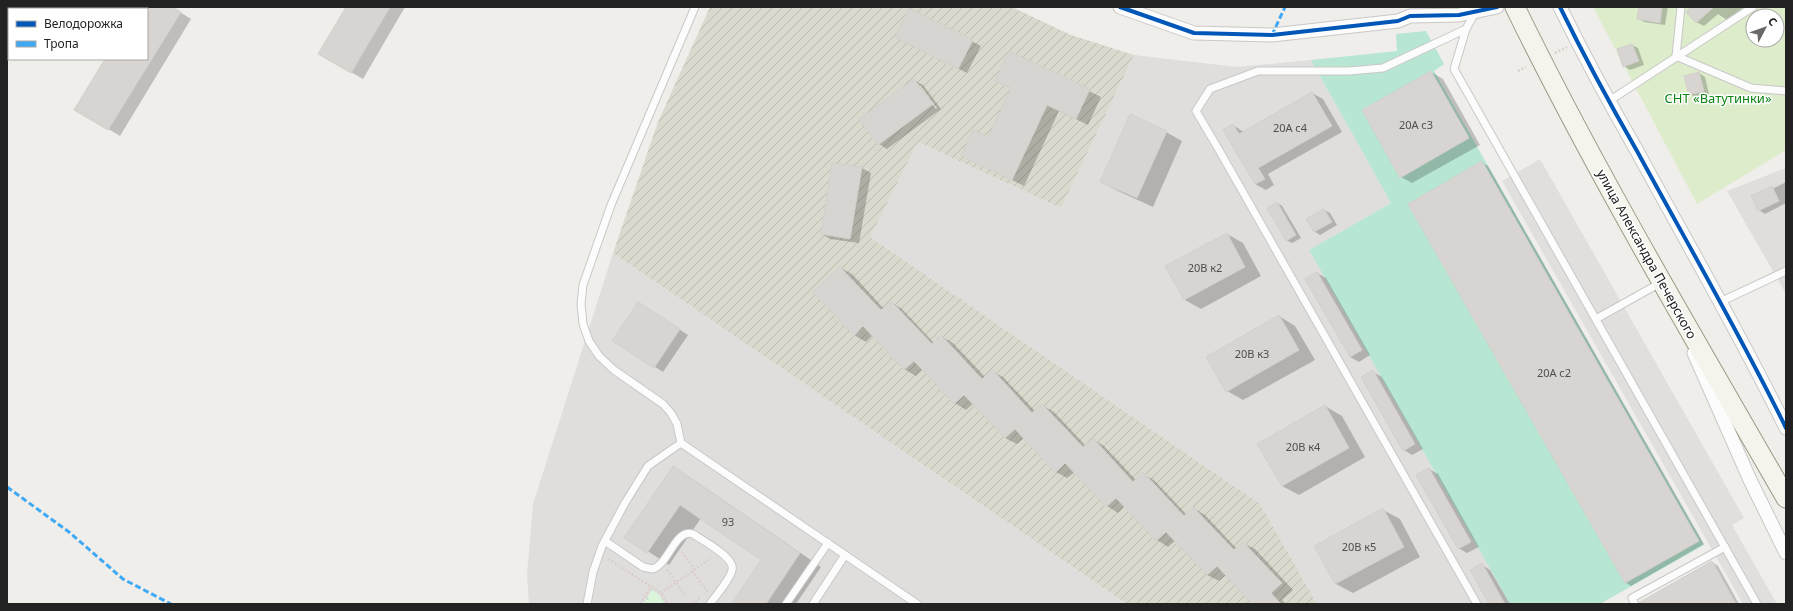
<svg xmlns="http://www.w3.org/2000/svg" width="1793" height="611" font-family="'Noto Sans',sans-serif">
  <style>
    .residential { fill: #dfdedc }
    .construction { fill: url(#construction-furrows) }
    .park { fill: url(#park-crowns) }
    .garden { fill: #ddeccb; fill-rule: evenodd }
    .pitch { fill: #b7e6d2 }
    .parking { fill: #e0dfde }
    .shadow { fill: #0003; fill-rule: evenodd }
    .building { fill: #d7d4d2; stroke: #d3d0cc }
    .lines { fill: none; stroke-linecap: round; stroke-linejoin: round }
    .lane-casing { stroke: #c9c8c7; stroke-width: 9 }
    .street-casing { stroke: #c9c8c7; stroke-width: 15 }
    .secondary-casing { stroke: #999a82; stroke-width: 21 }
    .path { stroke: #dccecd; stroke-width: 2.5; stroke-dasharray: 2 2; stroke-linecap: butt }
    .lane { stroke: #fdfcfc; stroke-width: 7 }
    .street { stroke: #fdfcfc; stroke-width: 13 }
    .secondary { stroke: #f4f4ed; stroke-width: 19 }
    .quiet { stroke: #3fa9f5; stroke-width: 3; stroke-dasharray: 6 3; stroke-linecap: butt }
    .cycleway-casing { stroke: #fff; stroke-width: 6 }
    .cycleway { stroke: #0057b8; stroke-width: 4 }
    .labels { text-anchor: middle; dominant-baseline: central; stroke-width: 3; stroke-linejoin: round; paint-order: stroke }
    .number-label { font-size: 11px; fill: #4f4e4e }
    .park-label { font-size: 13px; fill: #0c8416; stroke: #fff }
    .street-label { font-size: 13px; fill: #222; stroke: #fff }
  </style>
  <defs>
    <pattern id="construction-furrows" width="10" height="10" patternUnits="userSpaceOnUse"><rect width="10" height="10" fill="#d9d9cd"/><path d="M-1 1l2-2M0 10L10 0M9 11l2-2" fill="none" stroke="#babab0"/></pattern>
    <pattern id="park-crowns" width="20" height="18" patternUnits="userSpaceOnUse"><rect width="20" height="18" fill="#daf5da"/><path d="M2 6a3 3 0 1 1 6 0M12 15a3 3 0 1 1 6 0" fill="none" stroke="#bbd2bb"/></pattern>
  </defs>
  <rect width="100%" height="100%" fill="#f0eeeb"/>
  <!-- residential -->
  <g class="residential">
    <path d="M1134 55 1237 67 1311 60 1391 203 1309 250 1510 604H1317L1260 504 870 237 918 142 1061 208Z"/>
    <path d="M1786 168V294L1727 191Z"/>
    <path d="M613 253 1127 604H529L527 574 533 504Z"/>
  </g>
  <!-- construction -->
  <path class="construction" d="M710 7H1012L1071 35 1134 55 1061 208 918 142 870 237 1260 504 1317 604H1127L613 253 658 122Z"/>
  <!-- park -->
  <path class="park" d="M652 590 659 595 665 604H643Z"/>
  <!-- garden -->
  <path class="garden" d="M1593 7H1786V150L1697 204ZM1753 16H1777V40H1753Z"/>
  <!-- pitch -->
  <path class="pitch" d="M1426 31 1444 64 1434 71 1704 545 1600 604H1510L1309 250 1391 203 1311 60 1397 51 1396 34Z"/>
  <!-- parking -->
  <path class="parking" d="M1540 159 1744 518 1732 525 1777 604H1743L1502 181Z"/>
  <!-- shadow -->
  <g class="shadow">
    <path d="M138 7H172L191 19 120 136 75 109 106 59H147V9H137Z"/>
    <path d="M347 7H405L363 79 320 54Z"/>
    <path d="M1640 7H1668L1665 25 1644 22 1638 18Z"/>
    <path d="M1694 7H1744L1727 20 1718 14 1704 26 1696 22Z"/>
    <path d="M910 9 981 46 967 73 905 41Z"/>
    <path d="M1632 45 1638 48 1644 65 1630 70 1624 66 1618 50Z"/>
    <path d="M1010 52 1101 97 1088 125 1059 111 1024 186 962 155 988 138 1012 89 996 80Z"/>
    <path d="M1431 72 1443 79 1480 145 1412 183 1401 177Z"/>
    <path d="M1699 73 1705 77 1709 94 1695 97 1690 94Z"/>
    <path d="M914 80 923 85 941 109 887 149 879 144ZM918 86H921L937 108 936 109Z"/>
    <path d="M1312 93 1323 99 1342 132 1268 174 1274 185 1266 190 1255 184 1233 125 1244 132Z"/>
    <path d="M1166 132 1182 141 1153 207 1118 191 1101 182Z"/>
    <path d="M1482 163 1488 166 1704 544 1631 586 1625 582Z"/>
    <path d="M833 164 862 168 871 173 859 243 830 239 822 234Z"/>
    <path d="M1786 182V203L1765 214 1759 210 1772 187 1774 188Z"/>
    <path d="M1277 203 1282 206 1301 238 1292 243 1286 240Z"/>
    <path d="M1324 210 1330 213 1337 225 1320 235 1314 231Z"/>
    <path d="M1227 234 1243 243 1261 276 1201 309 1185 300 1167 267Z"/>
    <path d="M841 268 852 274 884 309 891 302 902 309 934 343 941 336 953 343 985 377 992 371 1003 377 1035 411 1042 405 1054 412 1086 446 1093 439 1104 446 1136 480 1143 474 1154 480 1186 514 1193 508 1205 515 1237 549 1243 543 1255 549 1293 590 1282 600 1286 604H1253L1226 575 1219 581 1207 575 1176 540 1168 547 1157 540 1125 506 1118 513 1107 506 1075 472 1067 478 1056 472 1024 438 1017 444 1005 438 974 403 966 410 955 403 923 369 916 376 904 369 873 335 866 342 854 335Z"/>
    <path d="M1317 273 1326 278 1370 355 1359 362 1350 357Z"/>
    <path d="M646 308 688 335 663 372 613 340Z"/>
    <path d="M1279 316 1295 326 1315 360 1243 400 1227 391Z"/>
    <path d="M1373 372 1382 377 1423 449 1412 455 1404 450Z"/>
    <path d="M1325 406 1342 416 1365 457 1299 495 1282 486Z"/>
    <path d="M673 468 694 480 821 567 796 604H732L762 560 701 518 669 565 626 537Z"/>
    <path d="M1429 469 1438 474 1479 547 1467 553 1458 548Z"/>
    <path d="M1383 510 1400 519 1420 557 1353 593 1336 584 1316 546Z"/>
    <path d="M1712 562 1718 566 1739 604H1647Z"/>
    <path d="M1482 565 1490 570 1510 604H1490Z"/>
  </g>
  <!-- building -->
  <g class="building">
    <path d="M147 7H173L181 12 108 130 74 110 105 59H147Z"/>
    <path d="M346 7H390L351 73 318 54Z"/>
    <path d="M1639 7H1662L1660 23 1637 19Z"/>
    <path d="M1692 7H1714L1696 23 1686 12Z"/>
    <path d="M909 8 973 40 958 69 895 37Z"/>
    <path d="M1632 44 1639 61 1623 67 1617 49Z"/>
    <path d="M1009 51 1090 89 1076 119 1047 105 1012 180 961 156 973 130 988 137 1011 88 995 81Z"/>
    <path d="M1431 71 1469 138 1400 178 1362 110Z"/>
    <path d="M1699 72 1704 91 1689 95 1684 76Z"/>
    <path d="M914 79 933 104 878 145 859 119Z"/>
    <path d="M1312 92 1332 126 1258 168 1265 179 1255 184 1223 130 1233 124 1239 134Z"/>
    <path d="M1130 114 1167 131 1137 198 1100 182Z"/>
    <path d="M1482 161 1699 541 1625 583 1408 204Z"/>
    <path d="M832 163 862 167 850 239 821 234Z"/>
    <path d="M1772 186 1779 201 1758 211 1751 196Z"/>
    <path d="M1277 202 1296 235 1286 241 1267 208Z"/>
    <path d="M1324 209 1332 222 1314 232 1306 219Z"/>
    <path d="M1227 233 1245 267 1184 300 1165 266Z"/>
    <path d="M840 267 881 310 891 301 932 344 941 335 982 379 992 369 1032 413 1042 404 1083 447 1093 438 1133 482 1143 472 1184 516 1193 507 1234 550 1243 542 1282 583 1271 593 1281 604H1252L1217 566 1207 575 1166 532 1156 541 1116 498 1106 507 1065 463 1055 473 1015 429 1005 438 964 395 954 404 914 361 904 370 863 326 854 336 813 292Z"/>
    <path d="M1317 272 1362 350 1350 357 1305 279Z"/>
    <path d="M638 302 680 329 654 368 612 341Z"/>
    <path d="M1279 315 1299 350 1226 392 1206 357Z"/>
    <path d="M1373 370 1415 444 1403 451 1361 377Z"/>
    <path d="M1325 405 1349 448 1282 486 1257 444Z"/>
    <path d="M673 466 800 553 766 604H731L761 560 680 505 647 553 624 538Z"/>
    <path d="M1429 468 1471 542 1458 549 1416 475Z"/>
    <path d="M1383 508 1404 547 1335 584 1314 546Z"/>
    <path d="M1712 561 1736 604H1640V602Z"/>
    <path d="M1482 563 1505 604H1489L1470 570Z"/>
  </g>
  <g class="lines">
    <!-- lane casing -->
    <g class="lane-casing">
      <g id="lane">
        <path d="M695 7 611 205 583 285 581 304 583 324 589 341 599 356 614 370 663 404 671 413 677 424 681 443 917 604"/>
        <path d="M1681 7 1676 56 1751 88 1786 91"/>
        <path d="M1476 11 1466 29 1383 68 1349 71H1258L1210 89 1196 111 1219 150 1477 604"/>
        <path d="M1466 29 1454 69 1757 604"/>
        <path d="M1609 101 1753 7"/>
        <path d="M1720 302 1786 271"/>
        <path d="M1596 319 1662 282"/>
        <path d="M605 541 643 567 653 569C669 564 675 528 693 534 702 540 736 558 732 570 730 580 716 595 710 604"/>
        <path d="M587 604 593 572 602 546 625 503 648 466 681 443"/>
        <path d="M786 604 828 543"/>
        <path d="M813 604 845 555"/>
        <path d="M1635 604 1632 598 1725 547"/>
      </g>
    </g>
    <!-- street casing -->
    <g class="street-casing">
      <g id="street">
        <path d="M1120 7 1194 33 1272 35 1398 21 1410 16 1459 15 1497 7"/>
        <path d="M1560 7C1584 56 1610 104 1637 151 1687 243 1740 334 1786 428"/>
        <path d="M1694 353 1750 480 1786 553"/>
      </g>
    </g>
    <!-- secondary casing -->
    <g class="secondary-casing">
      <path id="secondary" d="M1515 7C1597 175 1693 336 1786 498"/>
    </g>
    <!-- path -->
    <g class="path">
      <path d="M1555 53 1567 47"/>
      <path d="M1518 71 1526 67"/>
      <path d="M682 552 695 569"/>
      <path d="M608 559 661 593 668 604"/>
      <path d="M667 570 686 596"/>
      <path d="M692 571 708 592"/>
      <path d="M661 593 711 558"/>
      <path d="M640 604 651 587"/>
      <path d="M692 604 701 597"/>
    </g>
    <!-- lane -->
    <use href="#lane" class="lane"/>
    <!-- street -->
    <use href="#street" class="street"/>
    <!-- secondary -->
    <use href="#secondary" class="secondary"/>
    <!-- quiet -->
    <g class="quiet">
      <path d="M1272 35 1285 7"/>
      <path d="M7 487 69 532 123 579 171 604"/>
    </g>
    <!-- cycleway casing -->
    <g class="cycleway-casing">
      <g id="cycleway">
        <path d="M1120 7 1194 33 1272 35 1398 21 1410 16 1459 15 1497 7"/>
        <path d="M1560 7C1584 56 1610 104 1637 151 1687 243 1740 334 1786 428"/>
      </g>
    </g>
    <!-- cycleway -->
    <use href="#cycleway" class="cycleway"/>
  </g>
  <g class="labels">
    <!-- number labels -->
    <g class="number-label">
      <text x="1416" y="124">20А с3</text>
      <text x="1290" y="127">20А с4</text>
      <text x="1205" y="267">20В к2</text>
      <text x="1252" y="353">20В к3</text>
      <text x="1554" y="372">20А с2</text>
      <text x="1303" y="446">20В к4</text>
      <text x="728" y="521">93</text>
      <text x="1359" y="546">20В к5</text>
    </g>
    <!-- park labels -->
    <g class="park-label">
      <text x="1718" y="98">СНТ «Ватутинки»</text>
    </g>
    <!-- street labels -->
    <g class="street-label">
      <text transform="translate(1647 254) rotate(61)">улица Александра Печерского</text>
    </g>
  </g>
  <!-- border -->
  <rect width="1793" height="611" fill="none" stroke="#222222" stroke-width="16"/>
  <!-- legend -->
  <rect x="8" y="8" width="140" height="52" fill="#ffffff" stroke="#a7a7a7"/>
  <rect x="16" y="21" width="20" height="6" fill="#0057b8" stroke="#a7a7a7"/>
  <text x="44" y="28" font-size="12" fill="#222222">Велодорожка</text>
  <rect x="16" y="41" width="20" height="6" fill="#3fa9f5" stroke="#a7a7a7"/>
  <text x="44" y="48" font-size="12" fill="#222222">Тропа</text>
  <!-- north arrow -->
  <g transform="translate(1765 28) rotate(49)"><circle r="19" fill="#ffffff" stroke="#a7a7a7"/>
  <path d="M0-3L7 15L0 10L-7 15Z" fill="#6a6968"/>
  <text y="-6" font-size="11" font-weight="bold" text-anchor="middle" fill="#222222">С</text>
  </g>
</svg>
